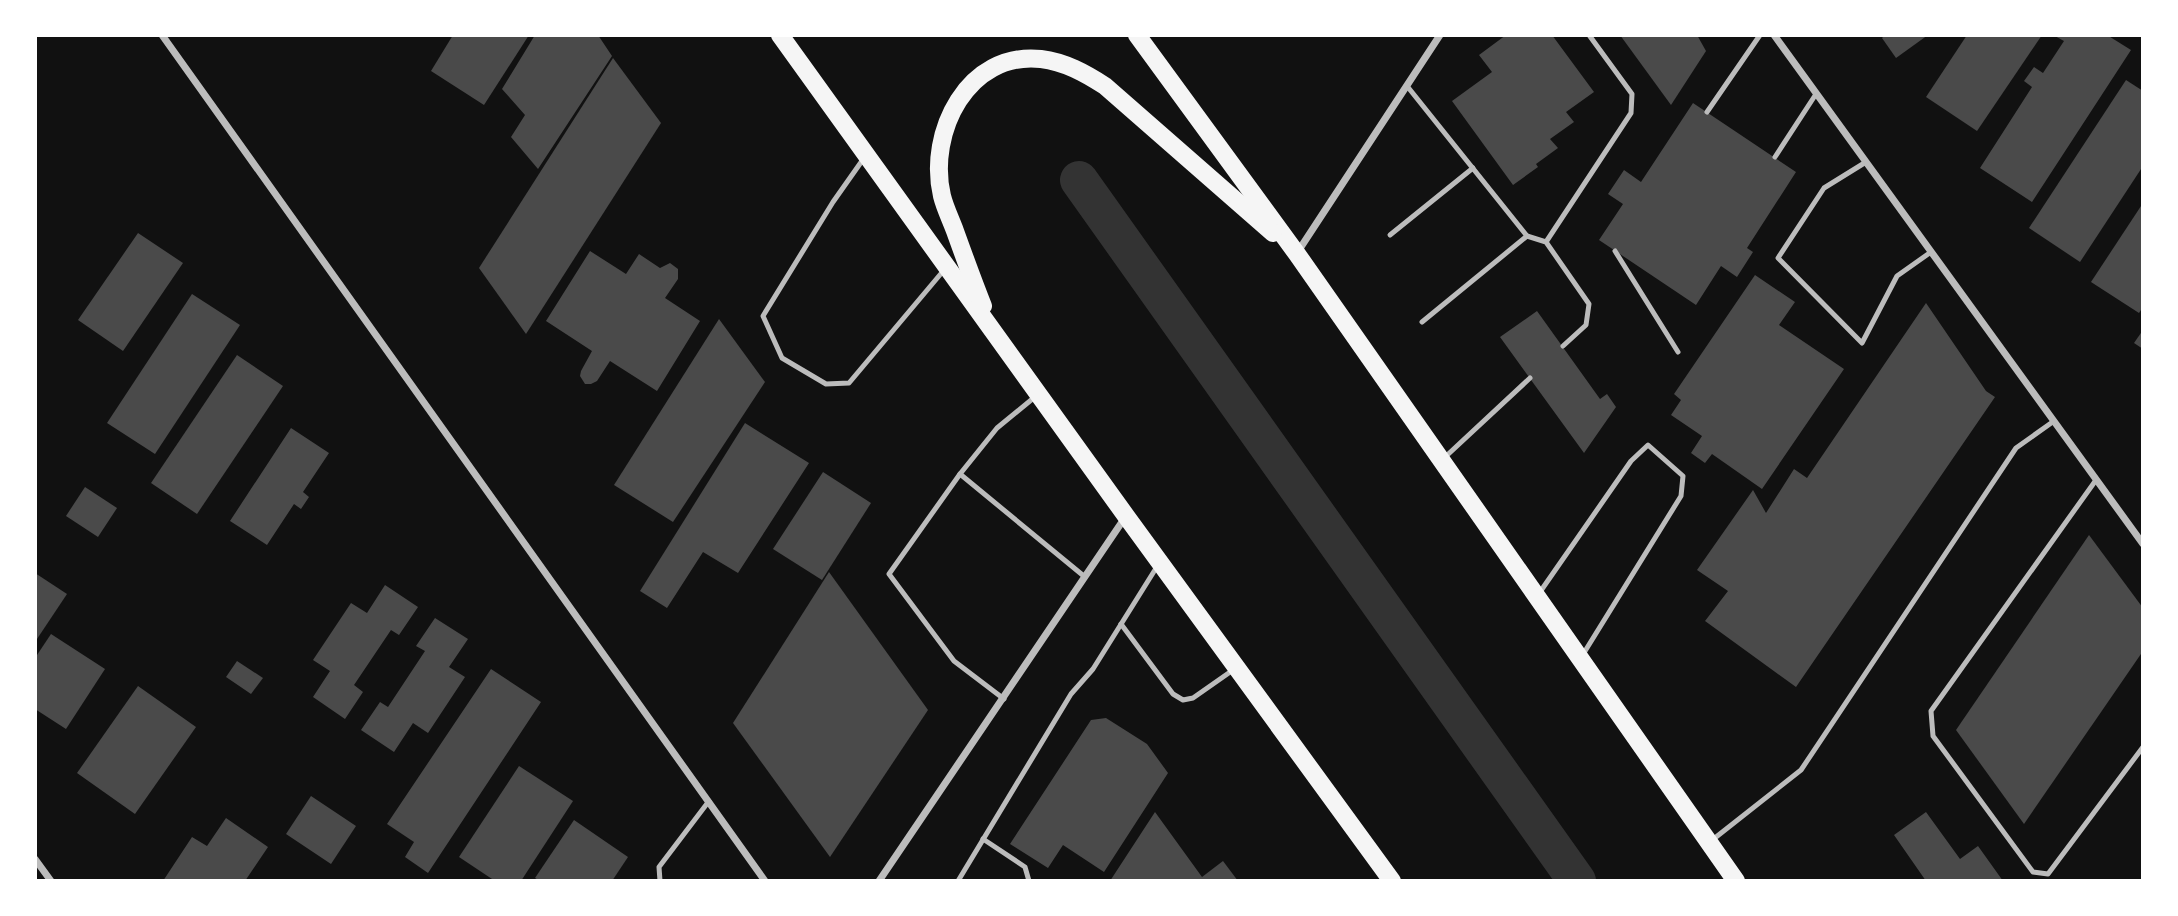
<svg xmlns="http://www.w3.org/2000/svg" width="2178" height="916" font-family="'DejaVu Sans',sans-serif">
  <style>
    .lines { fill: none; stroke-linecap: round; stroke-linejoin: round }
    .canal { stroke: #333; stroke-width: 38 }
    .building { fill: #4a4a4a }
    .service { stroke: #bcbcbc; stroke-width: 5 }
    .minor { stroke: #bcbcbc; stroke-width: 7 }
    .primary { stroke: #f5f5f5; stroke-width: 18 }
  </style>
  <rect width="100%" height="100%" fill="#111"/>
  <g class="lines">
    <!-- canal -->
    <path class="canal" d="M1079 180 1577 881"/>
  </g>
  <!-- building -->
  <g class="building">
    <path d="M453 35H529L484 105 431 71Z"/>
    <path d="M535 35H598L612 56 538 169 511 137 525 115 502 89Z"/>
    <path d="M1506 35H1552L1594 92 1566 112 1574 122 1550 139 1558 148 1536 164 1538 167 1513 185 1452 101 1492 72 1479 55Z"/>
    <path d="M1620 35H1697L1706 51 1671 105Z"/>
    <path d="M1885 35H1928L1896 58 1882 38Z"/>
    <path d="M1967 35H2042L1977 131 1926 97Z"/>
    <path d="M2053 35H2107L2131 50 2032 202 1980 168 2032 87 2024 81 2034 67 2043 73 2064 41Z"/>
    <path d="M613 58 661 123 526 334 479 268Z"/>
    <path d="M2126 80 2143 91V166L2080 262 2029 228Z"/>
    <path d="M1693 103 1796 172 1747 248 1753 252 1737 277 1721 266 1696 305 1599 240 1623 204 1608 194 1624 170 1641 182Z"/>
    <path d="M2143 203V307L2139 313 2091 282Z"/>
    <path d="M138 233 183 263 123 351 78 320Z"/>
    <path d="M590 251 626 274 639 254 660 268 670 263 678 269V279L665 298 700 321 657 391 610 361 597 381 591 384H585L580 376 581 371 592 351 546 321Z"/>
    <path d="M1755 275 1795 302 1779 325 1844 369 1762 489 1712 454 1705 463 1691 453 1702 436 1671 415 1681 400 1674 394Z"/>
    <path d="M192 294 240 325 155 454 107 423Z"/>
    <path d="M1926 303 1986 391 1995 397 1796 687 1705 621 1728 591 1697 570 1753 490 1766 513 1794 469 1807 478Z"/>
    <path d="M1537 311 1600 399 1607 394 1616 407 1584 453 1500 337Z"/>
    <path d="M719 319 765 382 673 522 614 485Z"/>
    <path d="M2143 330V349L2134 343Z"/>
    <path d="M237 355 283 386 197 514 151 483Z"/>
    <path d="M745 423 809 463 738 573 703 552 667 608 640 591Z"/>
    <path d="M291 428 329 453 303 492 309 497 301 509 294 504 267 545 230 521Z"/>
    <path d="M823 472 871 503 822 580 773 549Z"/>
    <path d="M85 487 117 508 98 537 66 516Z"/>
    <path d="M2089 535 2143 608V651L2024 824 1956 730Z"/>
    <path d="M829 572 928 710 830 857 733 723Z"/>
    <path d="M35 573 67 594 35 642Z"/>
    <path d="M385 585 418 607 399 635 391 630 354 685 363 692 345 719 313 697 330 671 313 660 351 603 367 613Z"/>
    <path d="M435 618 468 639 449 667 465 677 428 733 413 723 394 752 361 730 380 702 388 707 425 651 416 646Z"/>
    <path d="M51 634 105 669 66 729 35 709V658Z"/>
    <path d="M237 661 263 678 251 694 226 677Z"/>
    <path d="M491 669 541 702 428 873 405 857 414 842 387 824Z"/>
    <path d="M138 686 196 727 135 814 77 773Z"/>
    <path d="M1106 718 1147 744 1168 773 1104 872 1063 845 1048 868 1010 844 1091 720Z"/>
    <path d="M519 766 573 801 521 881H495L459 857Z"/>
    <path d="M311 796 356 826 331 864 286 834Z"/>
    <path d="M1155 812 1202 877 1223 861 1238 881H1110Z"/>
    <path d="M1926 812 1960 859 1978 846 2003 881H1926L1894 835Z"/>
    <path d="M226 818 268 847 245 881H163L192 837 207 846Z"/>
    <path d="M574 820 628 857 612 881H540L535 878Z"/>
  </g>
  <g class="lines">
    <!-- service -->
    <g class="service">
      <path d="M1407 86 1527 236 1546 242 1589 304 1586 325 1563 346"/>
      <path d="M1707 112 1760 35"/>
      <path d="M1775 157 1816 94"/>
      <path d="M864 158 833 202 763 316 782 358 826 384 849 383 944 270"/>
      <path d="M1866 162 1824 188 1778 258 1862 343 1897 276 1931 252"/>
      <path d="M1390 235 1473 168"/>
      <path d="M1546 242 1631 113 1632 94 1589 35"/>
      <path d="M1615 251 1678 352"/>
      <path d="M1422 322 1527 236"/>
      <path d="M1443 459 1530 378"/>
      <path d="M960 474 1085 577"/>
      <path d="M2096 480 1931 711 1933 736 2033 872 2048 874 2143 747"/>
      <path d="M1540 592 1631 461 1648 445 1683 476 1681 496 1582 656"/>
      <path d="M1121 624 1173 694 1183 700 1193 698 1233 670"/>
      <path d="M1004 699 954 661 889 574 960 474 997 428 1036 396"/>
      <path d="M983 839 1025 867 1029 881"/>
      <path d="M1711 841 1801 770 2016 448 2054 421"/>
      <path d="M660 881 659 867 709 801"/>
      <path d="M958 881 1071 694 1093 669 1158 565"/>
    </g>
    <!-- minor -->
    <g class="minor">
      <path d="M162 35 765 881"/>
      <path d="M1774 35 2143 544"/>
      <path d="M1297 253 1440 35"/>
      <path d="M35 859 51 881"/>
      <path d="M879 881 1126 516"/>
    </g>
    <!-- primary -->
    <g class="primary">
      <path d="M780 35 1126 516 1392 881"/>
      <path d="M1137 35 1297 254 1736 881"/>
      <path d="M983 306C973 281 964 256 955 231 951 220 945 208 942 196 927 132 968 51 1041 59 1065 62 1085 73 1105 86L1273 233"/>
    </g>
  </g>
  <!-- border -->
  <rect width="2178" height="916" fill="none" stroke="#ffffff" stroke-width="74"/>
</svg>
